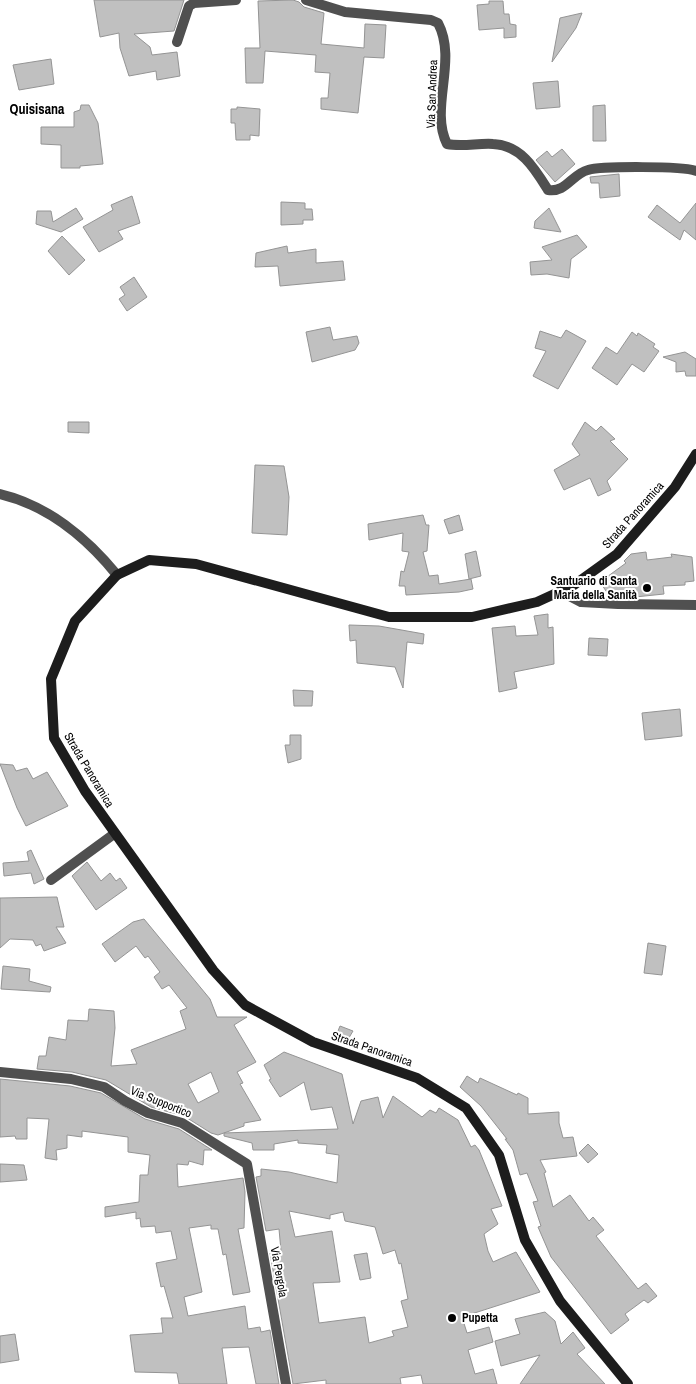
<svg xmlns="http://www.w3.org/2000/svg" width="696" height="1384" font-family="'Archivo Narrow',sans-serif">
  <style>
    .building { fill: #c0c0c0; stroke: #949494; fill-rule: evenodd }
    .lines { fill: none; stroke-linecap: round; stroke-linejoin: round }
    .minor { stroke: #505050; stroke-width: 10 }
    .secondary { stroke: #1d1d1d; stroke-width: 10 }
    .poi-dot { fill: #000; stroke: #fff; stroke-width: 2 }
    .labels { text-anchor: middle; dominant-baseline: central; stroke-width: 4; stroke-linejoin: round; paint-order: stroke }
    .street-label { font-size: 12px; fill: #000; stroke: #fff }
    .poi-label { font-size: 12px; font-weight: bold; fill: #000; stroke: #fff; text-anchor: end }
    .neighbourhood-label { font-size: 14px; font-weight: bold; fill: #000; stroke: #fff }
  </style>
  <rect width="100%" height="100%" fill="#fff"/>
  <!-- building -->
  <g class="building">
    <path d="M94 0H184L174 31 134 34 150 47 152 55 177 52 180 76 157 80 156 71 129 76 120 48 119 33 100 37Z"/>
    <path d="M293 0 299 2 304 7 324 13 321 44 364 48 365 24 386 25 384 58 364 57 358 113 321 109V98H328L330 73 315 72 316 55 265 51 263 83H246L245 48H260L258 1Z"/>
    <path d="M489 1H503L504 14H509L510 24 516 25V37L504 38V28L479 30 477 5 489 4Z"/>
    <path d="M582 13 576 28 552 62 560 18Z"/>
    <path d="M51 59 54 84 19 90 13 65Z"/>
    <path d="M558 81 560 107 536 109 533 83Z"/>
    <path d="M81 105H89L98 123 103 164 80 166V168H61V145L41 144V127H74V112L80 110Z"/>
    <path d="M605 105 606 141H593V106Z"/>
    <path d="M237 107 260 109 259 136 250 135V140H236L235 123H231V109H237Z"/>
    <path d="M562 149 575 164 555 182 536 160 547 151 552 157Z"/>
    <path d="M619 174 620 196 600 198 599 183H591L590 177Z"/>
    <path d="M132 196 140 223 118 231 123 239 99 252 83 227 113 210 111 205Z"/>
    <path d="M281 202 305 203V209H312L313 220H303V224L281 225Z"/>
    <path d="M696 203V240L684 230 680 240 648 217 657 205 680 223Z"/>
    <path d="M76 208 83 219 61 232 36 224 37 211H51L53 222Z"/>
    <path d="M549 208 561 232 534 228 535 221Z"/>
    <path d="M577 235 587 247 571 259 569 278 547 274 531 275 530 262 552 260 542 247Z"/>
    <path d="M62 236 85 260 69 275 48 251Z"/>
    <path d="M287 246 288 253 316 249V263L343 261 345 280 280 286 278 266 255 267 256 253Z"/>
    <path d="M134 277 147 297 127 311 119 299 125 295 120 287Z"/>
    <path d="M330 327 333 340 357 336 359 343 355 350 312 362 306 332Z"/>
    <path d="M566 330 586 341 558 389 533 376 546 351 535 348 540 331 561 338Z"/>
    <path d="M632 332 637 336 638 333 655 344 653 347 659 351 644 372 632 364 617 385 592 368 606 347 617 354Z"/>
    <path d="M685 352 696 359V376H686L685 371 676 372V362L663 357Z"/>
    <path d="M68 422H89V433L68 432Z"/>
    <path d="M585 422 596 431 601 426 615 439 610 441 628 459 607 481 611 490 598 496 590 478 564 490 554 470 580 455 572 444Z"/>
    <path d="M255 465 284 466 289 497 287 535 252 533Z"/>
    <path d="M423 515 426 525H429L427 551 423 552 429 576 438 575 439 584 471 579 473 589 459 592 406 595 405 586H399L401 571 404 572 409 552 402 551 403 533 369 540 368 524Z"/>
    <path d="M459 515 463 530 449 534 444 520Z"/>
    <path d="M476 551 481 576 469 579 465 554Z"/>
    <path d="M646 552 647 560 672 557 671 554 692 557 694 581 685 582V585L663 586 664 594 635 597H610L600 582 626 563 624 561 631 554Z"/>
    <path d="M548 614V628L553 627 554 664 514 672 517 688 499 692 492 628 515 626 516 636 538 635 534 616Z"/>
    <path d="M349 625 379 626 424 634 423 644 407 642 403 688 395 667 357 663 356 640 350 641Z"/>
    <path d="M589 638 608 639 607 656 588 655Z"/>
    <path d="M293 690 313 691 312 706H294Z"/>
    <path d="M680 709 682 736 645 740 642 713Z"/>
    <path d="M290 735H301V759L288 763 285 745H290Z"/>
    <path d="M0 764 13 765 16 771 27 768 33 779 47 772 68 806 26 826 17 808Z"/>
    <path d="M31 850 44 879 34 884 31 873 4 876 3 863 29 861 27 852Z"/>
    <path d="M87 862 101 881 110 873 116 881 120 878 127 888 96 910 72 876Z"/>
    <path d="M57 897 64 927H56L66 943 44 951 41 944 36 946 33 940 10 939 0 948V898Z"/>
    <path d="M144 919 210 999 217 1017H247L234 1025 256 1062 237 1072 243 1083 240 1084 261 1120 244 1123V1126L218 1135 211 1133 184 1116 151 1107 106 1080 72 1072 37 1069 39 1056H46L49 1037 66 1040 68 1020 88 1021 89 1009 114 1011 115 1028 111 1066 137 1064 131 1050 186 1029 180 1011 187 1008 169 985 162 989 154 977 160 972 148 956 145 958 136 946 115 962 102 944 133 922ZM211 1072 219 1092 198 1103 188 1084Z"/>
    <path d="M648 943 666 946 662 975 644 973Z"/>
    <path d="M3 966 30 969 29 981 51 987 50 992 1 989Z"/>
    <path d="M340 1026 353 1031 347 1041 336 1036Z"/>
    <path d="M284 1052 342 1074 353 1124 361 1101 378 1097 383 1118 393 1096 422 1117 430 1110 436 1113 439 1108 458 1120 471 1147 475 1145 479 1150 502 1206 491 1209 498 1224 484 1234 488 1251 493 1262 516 1252 540 1292 462 1317 467 1333 489 1327 493 1342 468 1350 475 1374 493 1369 497 1384H423L421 1375 400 1378 401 1384H326V1380L293 1384 270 1253 281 1251 279 1229 266 1231 256 1177 261 1176V1169L289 1172 337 1183 339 1155 326 1153 327 1145 298 1143V1140L274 1144V1150H253L252 1143 224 1136V1133L338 1129 332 1107 311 1110 304 1082 280 1097 269 1080 271 1079 264 1065ZM289 1211 330 1219V1215L343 1212 345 1221 375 1227 383 1254 395 1250 399 1264 401 1263 408 1299 401 1301 408 1327 392 1331 394 1336 369 1343 365 1317 319 1323 313 1283 340 1282 332 1231 295 1237Z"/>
    <path d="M467 1076 478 1083 480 1078 517 1095 518 1093 528 1098V1114L559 1112V1123L563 1138 573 1137 577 1156 540 1160 546 1172 544 1173 553 1207 570 1195 589 1221 593 1217 604 1230 596 1236 638 1289 646 1283 657 1296 648 1303 644 1300 625 1314 629 1320 611 1334 551 1257 538 1227 541 1226 533 1202 538 1201 527 1173 520 1175 513 1150 505 1139H507L481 1106 460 1087Z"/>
    <path d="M0 1079 70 1086 101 1093 145 1119 179 1129 212 1150H204L203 1165 189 1161 188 1165 177 1164 178 1187 243 1178 245 1192 244 1228 238 1229 250 1292 233 1295 226 1254 223 1255 218 1229H211V1225L189 1228 202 1292 184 1297 188 1316 245 1306 248 1329 260 1327 261 1332 270 1330 279 1384H256L249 1347 222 1348 227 1384H179L177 1373 135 1372 130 1335 163 1333 161 1318H173L164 1286 161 1287 156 1263 177 1259 171 1231 156 1233 155 1226 141 1227 140 1218 136 1219V1212L105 1217V1207L139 1202 140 1175H148L150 1155 128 1152V1137L82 1131V1137L67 1135V1148L56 1150 57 1160 45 1158 49 1119 27 1118V1139H16L15 1136 0 1137Z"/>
    <path d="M588 1144 598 1154 588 1163 579 1153Z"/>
    <path d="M0 1164 24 1165 27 1180 0 1182Z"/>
    <path d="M367 1253 371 1278 360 1280 354 1255Z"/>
    <path d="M545 1312 555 1321 561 1344 573 1332 585 1348 577 1354 605 1384H520L540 1355 501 1366 495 1341 520 1334 515 1319Z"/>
    <path d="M15 1334 19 1360 0 1363V1336Z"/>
  </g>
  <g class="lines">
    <!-- minor -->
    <g class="minor">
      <path d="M306 0 345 12 431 20 438 23C458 61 429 108 447 144 462 147 478 143 493 144 521 145 535 169 548 190 566 193 572 174 588 170 601 166 684 166 696 171"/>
      <path d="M177 42 189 6 194 3 236 0"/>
      <path d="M0 494C47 505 87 538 117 575"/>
      <path d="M560 591 581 602 618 604 696 605"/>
      <path d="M51 880 114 834"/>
      <path d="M0 1072 71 1079 104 1087 125 1101 148 1113 182 1123 247 1164 286 1384"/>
    </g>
    <!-- secondary -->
    <path class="secondary" d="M628 1384 560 1301 525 1240 499 1155 466 1108 417 1078 313 1042 245 1005 213 970 85 791 54 738 51 679 75 621 117 575 149 560 196 564 389 617H472L537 602 574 585 617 554 675 487 696 454"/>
  </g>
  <!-- markers -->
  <g class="poi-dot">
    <circle cx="647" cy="588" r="5"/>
    <circle cx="452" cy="1318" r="5"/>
  </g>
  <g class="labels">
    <!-- street labels -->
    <g class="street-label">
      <text transform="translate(432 94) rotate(-88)">Via San Andrea</text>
      <text transform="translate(633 515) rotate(-48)">Strada Panoramica</text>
      <text transform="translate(89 770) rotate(59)">Strada Panoramica</text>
      <text transform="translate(372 1049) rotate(19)">Strada Panoramica</text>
      <text transform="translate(161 1102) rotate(22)">Via Supportico</text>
      <text transform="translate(279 1272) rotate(80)">Via Pergola</text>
    </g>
    <!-- poi labels -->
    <g class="poi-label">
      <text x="637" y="581">Santuario di Santa<tspan x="637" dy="14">Maria della Sanità</tspan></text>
      <text x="462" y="1318" text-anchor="start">Pupetta</text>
    </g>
    <!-- neighbourhood labels -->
    <g class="neighbourhood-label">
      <text x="37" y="109">Quisisana</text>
    </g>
  </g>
</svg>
